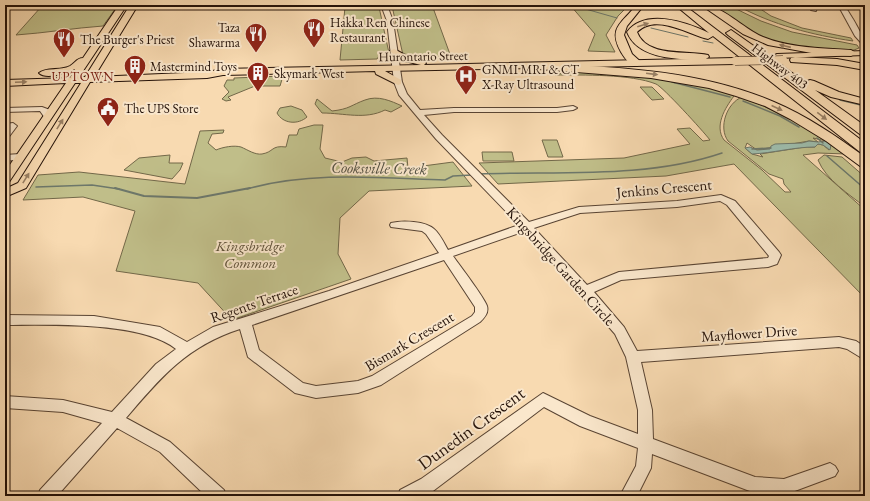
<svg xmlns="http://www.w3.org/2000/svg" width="870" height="501" font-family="'EB Garamond',serif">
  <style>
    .green { fill: #c0be89; stroke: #726849 }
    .water { fill: #9dbbaa; stroke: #6d776a }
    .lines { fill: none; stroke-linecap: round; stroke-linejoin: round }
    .stream-far2 { stroke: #6d776a; stroke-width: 1 }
    .stream-far1 { stroke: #6d776a; stroke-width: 1.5 }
    .stream { stroke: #6d776a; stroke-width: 2 }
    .minor-casing { stroke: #594433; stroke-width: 2 }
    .major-casing { stroke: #241209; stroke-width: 2 }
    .highway-casing { stroke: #241209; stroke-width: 2 }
    .minor { fill: #fae7cc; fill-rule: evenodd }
    .major { fill: #f8dab1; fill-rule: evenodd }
    .highway { fill: #f8dab1; fill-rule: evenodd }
    .major-bridge-casing { stroke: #241209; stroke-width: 9; stroke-linecap: butt }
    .major-bridge { stroke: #f8dab1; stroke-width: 8 }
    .oneway { fill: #998065 }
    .labels { text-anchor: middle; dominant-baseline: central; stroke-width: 4; stroke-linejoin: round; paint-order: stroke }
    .far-poi-label { font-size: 13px; fill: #241209; stroke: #fae7cc; text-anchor: start }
    .far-street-label { font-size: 13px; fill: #241209; stroke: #fae7cc }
    .far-neighbourhood-label { font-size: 13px; letter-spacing: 1px; fill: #7a1f14; stroke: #fae7cc }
    .street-label { font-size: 15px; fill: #241209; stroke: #fae7cc }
    .park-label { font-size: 15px; font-style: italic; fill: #5b4e36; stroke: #fae7cc }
    .water-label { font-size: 16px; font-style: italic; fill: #4e4d41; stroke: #fae7cc }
    .near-street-label { font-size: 18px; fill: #241209; stroke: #fae7cc }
  </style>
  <rect width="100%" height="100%" fill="#f8dab1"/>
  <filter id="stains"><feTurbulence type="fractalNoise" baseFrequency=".005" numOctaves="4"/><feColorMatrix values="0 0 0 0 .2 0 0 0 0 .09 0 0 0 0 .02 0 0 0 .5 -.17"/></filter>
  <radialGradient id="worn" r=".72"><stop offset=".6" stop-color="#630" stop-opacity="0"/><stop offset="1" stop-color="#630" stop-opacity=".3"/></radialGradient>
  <!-- green -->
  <g class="green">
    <path d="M14 5H118L103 26C74 28 45 33 16 35L41 7 10 9Z"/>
    <path d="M376 5 379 7 389 53 379 56 377 59 340 60 345 7Z"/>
    <path d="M393 5H432L451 57 412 58 403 55 392 6Z"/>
    <path d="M570 5H629L618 16 606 35 615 52 588 51 595 34Z"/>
    <path d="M709 5H728L761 21 792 32 857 45 859 48 854 50C823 49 788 50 759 36 741 27 725 16 709 5Z"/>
    <path d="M736 5 756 6 771 16 802 28 851 38 853 41C812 35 773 25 736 5Z"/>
    <path d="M570 71 602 73 692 82 733 94 734 96C725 108 714 126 724 140L762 170 785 192H791L784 184 783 179 769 174 728 141C718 127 727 103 742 97 772 109 799 122 826 141L813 138 818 142 809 141 757 150 747 143 745 148 752 154 763 157 760 154 805 147H815L818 144 823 145 829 150 831 145H835L846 154 818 153 803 155 865 210V298L734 164 666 176 498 184 479 163 624 158 690 144 677 129 690 128 703 141 710 140C703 131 663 87 656 84 631 74 583 75 555 75Z"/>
    <path d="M283 76 280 86H255L228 97 231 100 226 101 222 99 229 92 224 86 227 80H234V78Z"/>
    <path d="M640 87H652L664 99 652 100Z"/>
    <path d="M317 99 332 111C350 109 351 105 365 100 378 95 391 101 402 106L391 112 385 110C365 120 344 113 322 113L315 104Z"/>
    <path d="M291 106 302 110 307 117C298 125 283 124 277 113L280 108Z"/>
    <path d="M314 125H323L320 149 325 158 342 162 352 158 366 157 374 161 407 158 408 168 453 162 472 186 369 191 340 218 338 254 351 279 232 320 198 283 116 271 135 211 83 197 23 200 38 175 79 172 185 184 200 131 224 130 223 133 212 134 208 143 216 150C223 147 234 145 241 147 248 150 255 155 262 154 274 152 271 145 286 147L289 135H297L299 129Z"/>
    <path d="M542 140H557L563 157H548Z"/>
    <path d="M482 152H512L514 161H483Z"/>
    <path d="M170 155 169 163H183L180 170 172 179 124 170 139 158Z"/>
    <path d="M824 155 842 157 865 177V207C849 194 826 180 818 160Z"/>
  </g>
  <!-- water -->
  <path class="water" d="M809 141 818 142 826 141 831 145 830 150 823 145 818 144 815 147C794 147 773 153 752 154L745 148 750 147 757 150 770 149 771 146 775 144 802 143Z"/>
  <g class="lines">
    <!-- stream-far2 -->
    <g class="stream-far2">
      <path d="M582 8 617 18"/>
      <path d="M651 28 688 37"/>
      <path d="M703 41 713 43"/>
      <path d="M672 82 675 83"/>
    </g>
    <!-- stream-far1 -->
    <g class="stream-far1">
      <path d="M672 82 730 97"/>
      <path d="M861 97 865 93"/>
      <path d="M840 100 865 106"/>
      <path d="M743 101 780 116 799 127"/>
      <path d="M817 138 823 143"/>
      <path d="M752 149 771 148"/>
      <path d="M827 156 865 189"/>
      <path d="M479 174C558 171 646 179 722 153"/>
      <path d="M36 187 92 185 119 189"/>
      <path d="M247 189C311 171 379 178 445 180L453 176 472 175"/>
    </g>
    <!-- stream -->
    <g class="stream">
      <path d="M115 188 144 196 197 198 250 188"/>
      <path d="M864 188 865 189"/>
    </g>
    <!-- minor casing -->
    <g class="minor-casing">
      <g id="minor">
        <path d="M7 5H14L5 12V7Z"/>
        <path d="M381 5H387L393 21 402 82 407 94 420 110 454 108H557L573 106 577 108 573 110 557 112H454L424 115 442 135 529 222 579 207 677 201 721 195 735 201 779 252 781 255 777 264 768 267 621 280 594 292 624 327 637 351 839 337 856 341 865 347V360L847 349 839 347 641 362 652 410 653 439 755 477 784 479 830 463 835 466 838 471 835 476 784 495 755 493 652 454 651 468 637 496H620L636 466 638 448 580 426 544 407 433 491 422 496H398L400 490 421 479 543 393 590 416 638 434V410L626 357 615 334 525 231 453 256C460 266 484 297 487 306 489 313 484 318 480 322L381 385 358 393 316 398 295 393 248 357 240 329C187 346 161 377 126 418L170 442 224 490 226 496H206L160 452 117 428 57 496H38L40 490 102 423 63 412 5 408V396L63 400 112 412 156 364 176 349C142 321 49 325 5 325V315L94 316 160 327 187 342 213 327 329 291 439 253 426 234 422 231 391 227 390 225 391 223C402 220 426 221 434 229 440 234 444 243 448 250L519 225 436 139 399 95 394 82 387 21ZM720 201 727 205 769 256 768 258 619 272 587 285 534 228 580 213 677 207ZM444 260 475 307V312L472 316 372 376 358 381 316 386 303 383 259 350 252 325Z"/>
        <path d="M812 5H818L816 11 811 10Z"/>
        <path d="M838 5H844C850 14 865 37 865 47L855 36Z"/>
        <path d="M42 107 50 110 52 116 51 118H45L40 111 5 112V108Z"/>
        <path d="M13 123 17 126 8 138 5 139V124Z"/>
        <path d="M20 154 25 157 23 159 5 161V155Z"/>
      </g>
    </g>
    <!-- major casing -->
    <g class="major-casing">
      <g id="major">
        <path d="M119 5H127L79 77H85L130 5H138L94 77 207 72 223 69 421 65 401 60 390 51 394 49 407 56 425 61 426 63 424 65 735 58 739 61 735 64 385 71 401 80V84L398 85 376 74 375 71 223 75 207 78 90 82 26 188 5 197V189L18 183 81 83H75L9 182 5 183V172L66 83 5 86V80L70 78 75 69C67 73 46 80 39 73 46 67 61 71 70 66 75 63 77 58 83 58Z"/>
        <path d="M865 51V55L777 58 773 56 777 54Z"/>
      </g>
    </g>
    <!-- highway casing -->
    <g class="highway-casing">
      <g id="highway">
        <path d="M636 5H644L627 26 624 35 632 54 642 63 637 66C629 64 625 59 621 52 607 27 623 23 636 5Z"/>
        <path d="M675 5H684L865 143V153L860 152 713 36 708 39C687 34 656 13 637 32 647 58 686 50 708 55L709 57 704 60C679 59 638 60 627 32 645 8 687 22 709 33Z"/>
        <path d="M701 5C723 5 742 28 763 37 790 48 822 48 851 50L856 53 851 56 817 54 768 45 743 34Z"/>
        <path d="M731 30 805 82 810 80 814 81 839 92 865 99V105L831 97 815 90 865 126V136L861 135 728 35 726 33Z"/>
        <path d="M795 57 837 59 865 64V70L837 65 791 62 790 60 791 58Z"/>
        <path d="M530 63C612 67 698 69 774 102 807 116 836 136 865 157V167L860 166 826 141 790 119 765 106 736 96 709 88 651 78 526 68 525 66Z"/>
      </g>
    </g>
    <!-- minor -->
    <use href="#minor" class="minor"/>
    <!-- major -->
    <use href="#major" class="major"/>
    <!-- highway -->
    <use href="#highway" class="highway"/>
    <!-- major-bridge casing -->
    <g class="major-bridge-casing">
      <path id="major-bridge" d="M735 61 783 60"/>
    </g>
    <!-- major-bridge -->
    <use href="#major-bridge" class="major-bridge"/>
  </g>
  <!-- one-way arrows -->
  <defs><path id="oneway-solid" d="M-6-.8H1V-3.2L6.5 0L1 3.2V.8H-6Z"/></defs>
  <g class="oneway">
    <use href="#oneway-solid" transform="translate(643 25) rotate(-17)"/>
    <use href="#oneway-solid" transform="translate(785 46) rotate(-167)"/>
    <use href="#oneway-solid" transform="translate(652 74) rotate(7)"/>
    <use href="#oneway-solid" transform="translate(21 82) rotate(-2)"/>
    <use href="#oneway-solid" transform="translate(777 108) rotate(25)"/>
    <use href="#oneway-solid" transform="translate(822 116) rotate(37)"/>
    <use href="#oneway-solid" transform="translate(60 124) rotate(-58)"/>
    <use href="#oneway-solid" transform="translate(26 178) rotate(-58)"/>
  </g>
  <!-- icons -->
  <defs>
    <g id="restaurant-pin" transform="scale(1.15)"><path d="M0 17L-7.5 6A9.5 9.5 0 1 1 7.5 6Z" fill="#8f2418" stroke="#fae7cc"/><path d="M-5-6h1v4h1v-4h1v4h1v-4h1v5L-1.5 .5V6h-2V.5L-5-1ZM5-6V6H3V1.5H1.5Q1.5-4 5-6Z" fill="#fff"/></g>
    <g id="building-pin" transform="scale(1.15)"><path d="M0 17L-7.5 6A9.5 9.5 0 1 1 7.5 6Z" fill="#8f2418" stroke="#fae7cc"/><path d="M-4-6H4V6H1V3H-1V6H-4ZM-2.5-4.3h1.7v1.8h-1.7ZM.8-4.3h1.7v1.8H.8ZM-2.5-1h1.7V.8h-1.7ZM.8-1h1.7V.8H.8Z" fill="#fff"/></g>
    <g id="hospital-pin" transform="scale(1.15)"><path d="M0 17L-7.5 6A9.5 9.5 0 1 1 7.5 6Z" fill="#8f2418" stroke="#fae7cc"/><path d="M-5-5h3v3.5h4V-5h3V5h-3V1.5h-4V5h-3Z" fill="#fff"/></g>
    <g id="civic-pin" transform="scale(1.15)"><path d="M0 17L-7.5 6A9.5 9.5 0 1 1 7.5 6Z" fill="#8f2418" stroke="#fae7cc"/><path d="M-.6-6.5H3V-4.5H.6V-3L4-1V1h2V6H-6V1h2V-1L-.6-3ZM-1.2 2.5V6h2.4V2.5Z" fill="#fff"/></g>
  </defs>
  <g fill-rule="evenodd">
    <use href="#restaurant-pin" x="314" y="29"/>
    <use href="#restaurant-pin" x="256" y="34"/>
    <use href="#restaurant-pin" x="64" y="39"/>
    <use href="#building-pin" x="135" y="66"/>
    <use href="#building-pin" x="258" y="73"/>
    <use href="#hospital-pin" x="466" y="76"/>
    <use href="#civic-pin" x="108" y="108"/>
  </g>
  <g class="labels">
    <!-- far-poi labels -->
    <g class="far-poi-label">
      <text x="330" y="22">Hakka Ren Chinese<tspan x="330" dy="15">Restaurant</tspan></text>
      <text x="240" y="27" text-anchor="end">Taza<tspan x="240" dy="15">Shawarma</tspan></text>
      <text x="80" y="39">The Burger's Priest</text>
      <text x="150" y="66">Mastermind Toys</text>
      <text x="482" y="69">GNMI MRI &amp; CT<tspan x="482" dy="15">X-Ray Ultrasound</tspan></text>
      <text x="274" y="73">Skymark West</text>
      <text x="124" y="108">The UPS Store</text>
    </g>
    <!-- far-street labels -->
    <g class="far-street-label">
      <text transform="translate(423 56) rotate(-1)">Hurontario Street</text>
      <text transform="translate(780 66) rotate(37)">Highway 403</text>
    </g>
    <!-- far-neighbourhood labels -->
    <g class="far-neighbourhood-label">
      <text x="83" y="76">UPTOWN</text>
    </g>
    <!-- street labels -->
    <g class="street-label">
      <text transform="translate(664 188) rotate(-5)">Jenkins Crescent</text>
      <text transform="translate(561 266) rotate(48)">Kingsbridge Garden Circle</text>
      <text transform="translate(254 303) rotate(-19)">Regents Terrace</text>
      <text transform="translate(749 333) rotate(-4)">Mayflower Drive</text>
      <text transform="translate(409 341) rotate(-31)">Bismark Crescent</text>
    </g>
    <!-- park labels -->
    <g class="park-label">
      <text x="250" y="245">Kingsbridge<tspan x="250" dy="17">Common</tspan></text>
    </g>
    <!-- water labels -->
    <g class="water-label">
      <text transform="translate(379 168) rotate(1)">Cooksville Creek</text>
    </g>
    <!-- near-street labels -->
    <g class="near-street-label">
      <text transform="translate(471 428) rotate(-36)">Dunedin Crescent</text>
    </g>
  </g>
  <!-- margin -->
  <rect width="870" height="501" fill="none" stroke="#f8dab1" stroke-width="20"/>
  <rect x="6" y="6" width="858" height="489" fill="none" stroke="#241209" stroke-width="2"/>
  <rect x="10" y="10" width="850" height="481" fill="none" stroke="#241209"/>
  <rect width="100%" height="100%" filter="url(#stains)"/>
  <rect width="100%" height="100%" fill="url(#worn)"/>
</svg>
